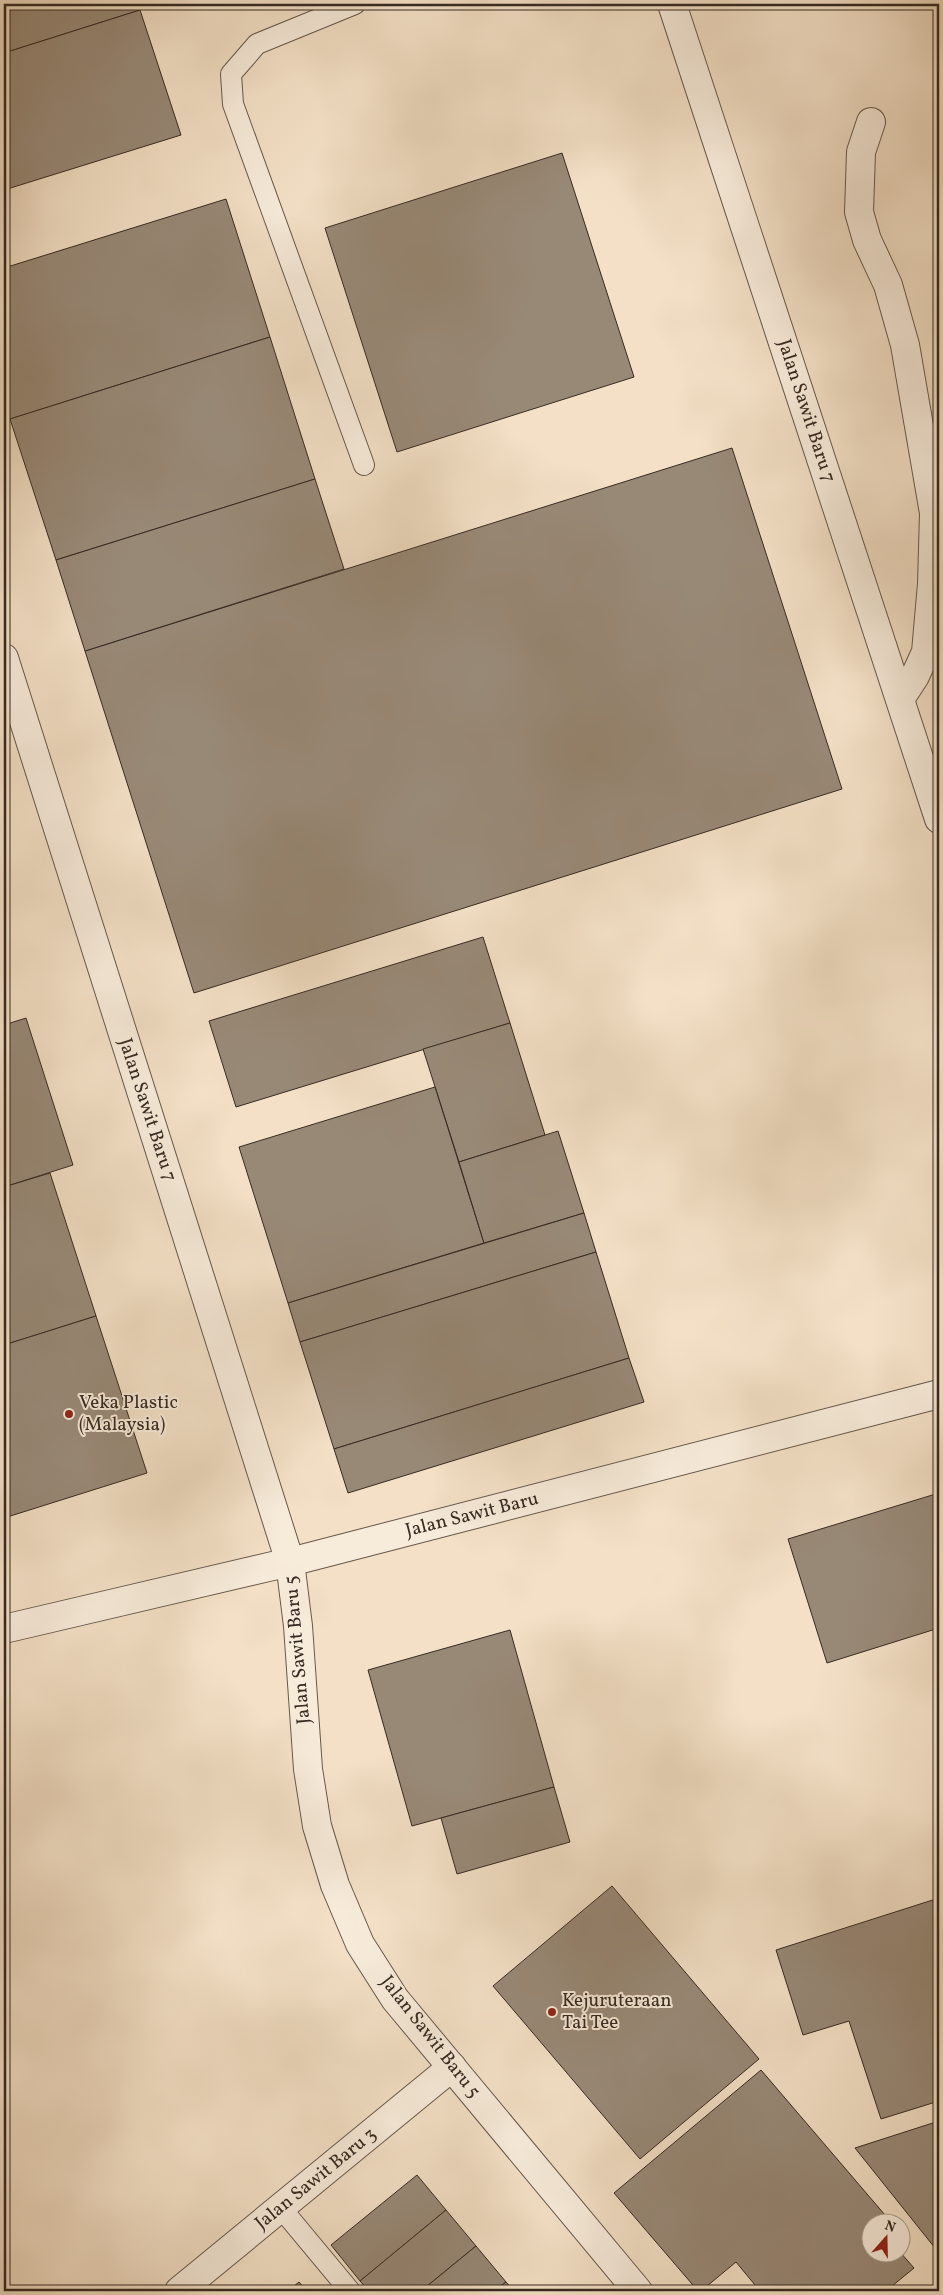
<svg xmlns="http://www.w3.org/2000/svg" width="943" height="2295" font-family="Vollkorn,serif">
  <style>
    .building { fill: #988977; stroke: #362a22 }
    .lines { fill: none; stroke-linecap: round; stroke-linejoin: round }
    .service-casing { stroke: #65584b; stroke-width: 22 }
    .minor-casing { stroke: #65584b; stroke-width: 30 }
    .service { stroke: #f7ebda; stroke-width: 20 }
    .minor { stroke: #f7ebda; stroke-width: 28 }
    .poi-dot { fill: #8f2418; stroke: #f7ebda; stroke-width: 2 }
    .labels { text-anchor: middle; dominant-baseline: central; stroke-width: 4; stroke-linejoin: round; paint-order: stroke }
    .street-label { font-size: 19px; fill: #362a22; stroke: #f7ebda }
    .poi-label { font-size: 19px; fill: #362a22; stroke: #f7ebda; text-anchor: start }
  </style>
  <rect width="100%" height="100%" fill="#f3e0c6"/>
  <filter id="stains"><feTurbulence type="fractalNoise" baseFrequency=".004" numOctaves="4"/><feColorMatrix values="0 0 0 0 .2 0 0 0 0 .09 0 0 0 0 .02 0 0 0 .5 -.17"/></filter>
  <radialGradient id="worn" r=".72"><stop offset=".6" stop-color="#630" stop-opacity="0"/><stop offset="1" stop-color="#630" stop-opacity=".3"/></radialGradient>
  <!-- building -->
  <g class="building">
    <path d="M4 4H138L140 10 4 53Z"/>
    <path d="M140 10 181 135 4 190V53Z"/>
    <path d="M562 153 634 377 397 452 325 228Z"/>
    <path d="M226 199 270 337 10 419 4 398V268Z"/>
    <path d="M270 337 315 479 56 560 10 419Z"/>
    <path d="M732 448 842 789 194 993 85 651Z"/>
    <path d="M315 479 344 569 85 651 56 560Z"/>
    <path d="M483 937 510 1023 236 1107 209 1021Z"/>
    <path d="M26 1018 73 1165 4 1187V1025Z"/>
    <path d="M510 1023 545 1135 459 1162 423 1049Z"/>
    <path d="M435 1087 484 1243 288 1303 239 1147Z"/>
    <path d="M558 1131 584 1213 484 1243 459 1162Z"/>
    <path d="M50 1173 96 1316 4 1345V1187Z"/>
    <path d="M584 1213 596 1252 300 1342 288 1303Z"/>
    <path d="M596 1252 629 1358 334 1449 300 1342Z"/>
    <path d="M96 1316 147 1473 4 1518V1345Z"/>
    <path d="M629 1358 644 1402 348 1493 334 1449Z"/>
    <path d="M939 1493V1628L827 1663 788 1539Z"/>
    <path d="M510 1630 554 1787 412 1826 368 1670Z"/>
    <path d="M554 1787 570 1842 457 1874 441 1818Z"/>
    <path d="M612 1886 759 2059 640 2159 493 1986Z"/>
    <path d="M939 1898V2101L881 2119 849 2021 803 2035 776 1950Z"/>
    <path d="M761 2070 891 2222H870V2252H900L914 2268 886 2291H760L736 2262 701 2291H698L614 2193Z"/>
    <path d="M939 2121V2253L855 2148Z"/>
    <path d="M417 2175 446 2210 360 2281 331 2245Z"/>
    <path d="M446 2210 476 2246 421 2291H369L360 2281Z"/>
    <path d="M476 2246 506 2282 494 2291H421Z"/>
    <path d="M299 2282 307 2291H288Z"/>
    <path d="M506 2282 514 2291H494Z"/>
  </g>
  <g class="lines">
    <!-- service casing -->
    <g class="service-casing">
      <g id="service">
        <path d="M355 4 257 44 231 74 233 104 364 465"/>
        <path d="M281 2208 350 2291"/>
      </g>
    </g>
    <!-- minor casing -->
    <g class="minor-casing">
      <g id="minor">
        <path d="M672 4 939 819"/>
        <path d="M871 122 861 152 859 212 867 240 888 285 905 345 934 513 932 584 926 652 915 676 900 699"/>
        <path d="M4 658 290 1562 298 1626 308 1769 317 1826 335 1885 360 1944 395 1999 638 2291"/>
        <path d="M4 1629 290 1562 939 1394"/>
        <path d="M179 2291 452 2067"/>
      </g>
    </g>
    <!-- service -->
    <use href="#service" class="service"/>
    <!-- minor -->
    <use href="#minor" class="minor"/>
  </g>
  <!-- markers -->
  <g class="poi-dot">
    <circle cx="69" cy="1414" r="5"/>
    <circle cx="552" cy="2012" r="5"/>
  </g>
  <g class="labels">
    <!-- street labels -->
    <g class="street-label">
      <text transform="translate(806 411) rotate(72)">Jalan Sawit Baru 7</text>
      <text transform="translate(147 1110) rotate(72)">Jalan Sawit Baru 7</text>
      <text transform="translate(472 1515) rotate(-14)">Jalan Sawit Baru</text>
      <text transform="translate(298 1650) rotate(-95)">Jalan Sawit Baru 5</text>
      <text transform="translate(430 2037) rotate(52)">Jalan Sawit Baru 5</text>
      <text transform="translate(316 2179) rotate(-39)">Jalan Sawit Baru 3</text>
    </g>
    <!-- poi labels -->
    <g class="poi-label">
      <text x="79" y="1403">Veka Plastic<tspan x="79" dy="22">(Malaysia)</tspan></text>
      <text x="562" y="2001">Kejuruteraan<tspan x="562" dy="22">Tai Tee</tspan></text>
    </g>
  </g>
  <!-- margin -->
  <rect width="943" height="2295" fill="none" stroke="#f3e0c6" stroke-width="20"/>
  <rect x="5" y="5" width="933" height="2285" fill="none" stroke="#362a22" stroke-width="2.5"/>
  <rect x="10" y="10" width="923" height="2275" fill="none" stroke="#362a22"/>
  <!-- north arrow -->
  <g transform="translate(886 2238) rotate(20)"><circle r="24" fill="#f7ebda" stroke="#aa9e90"/>
  <path d="M0-4L9 19L0 12L-9 19Z" fill="#8f2418"/>
  <text y="-8" font-size="14" font-weight="bold" text-anchor="middle" fill="#362a22">N</text>
  </g>
  <rect width="100%" height="100%" filter="url(#stains)"/>
  <rect width="100%" height="100%" fill="url(#worn)"/>
</svg>
